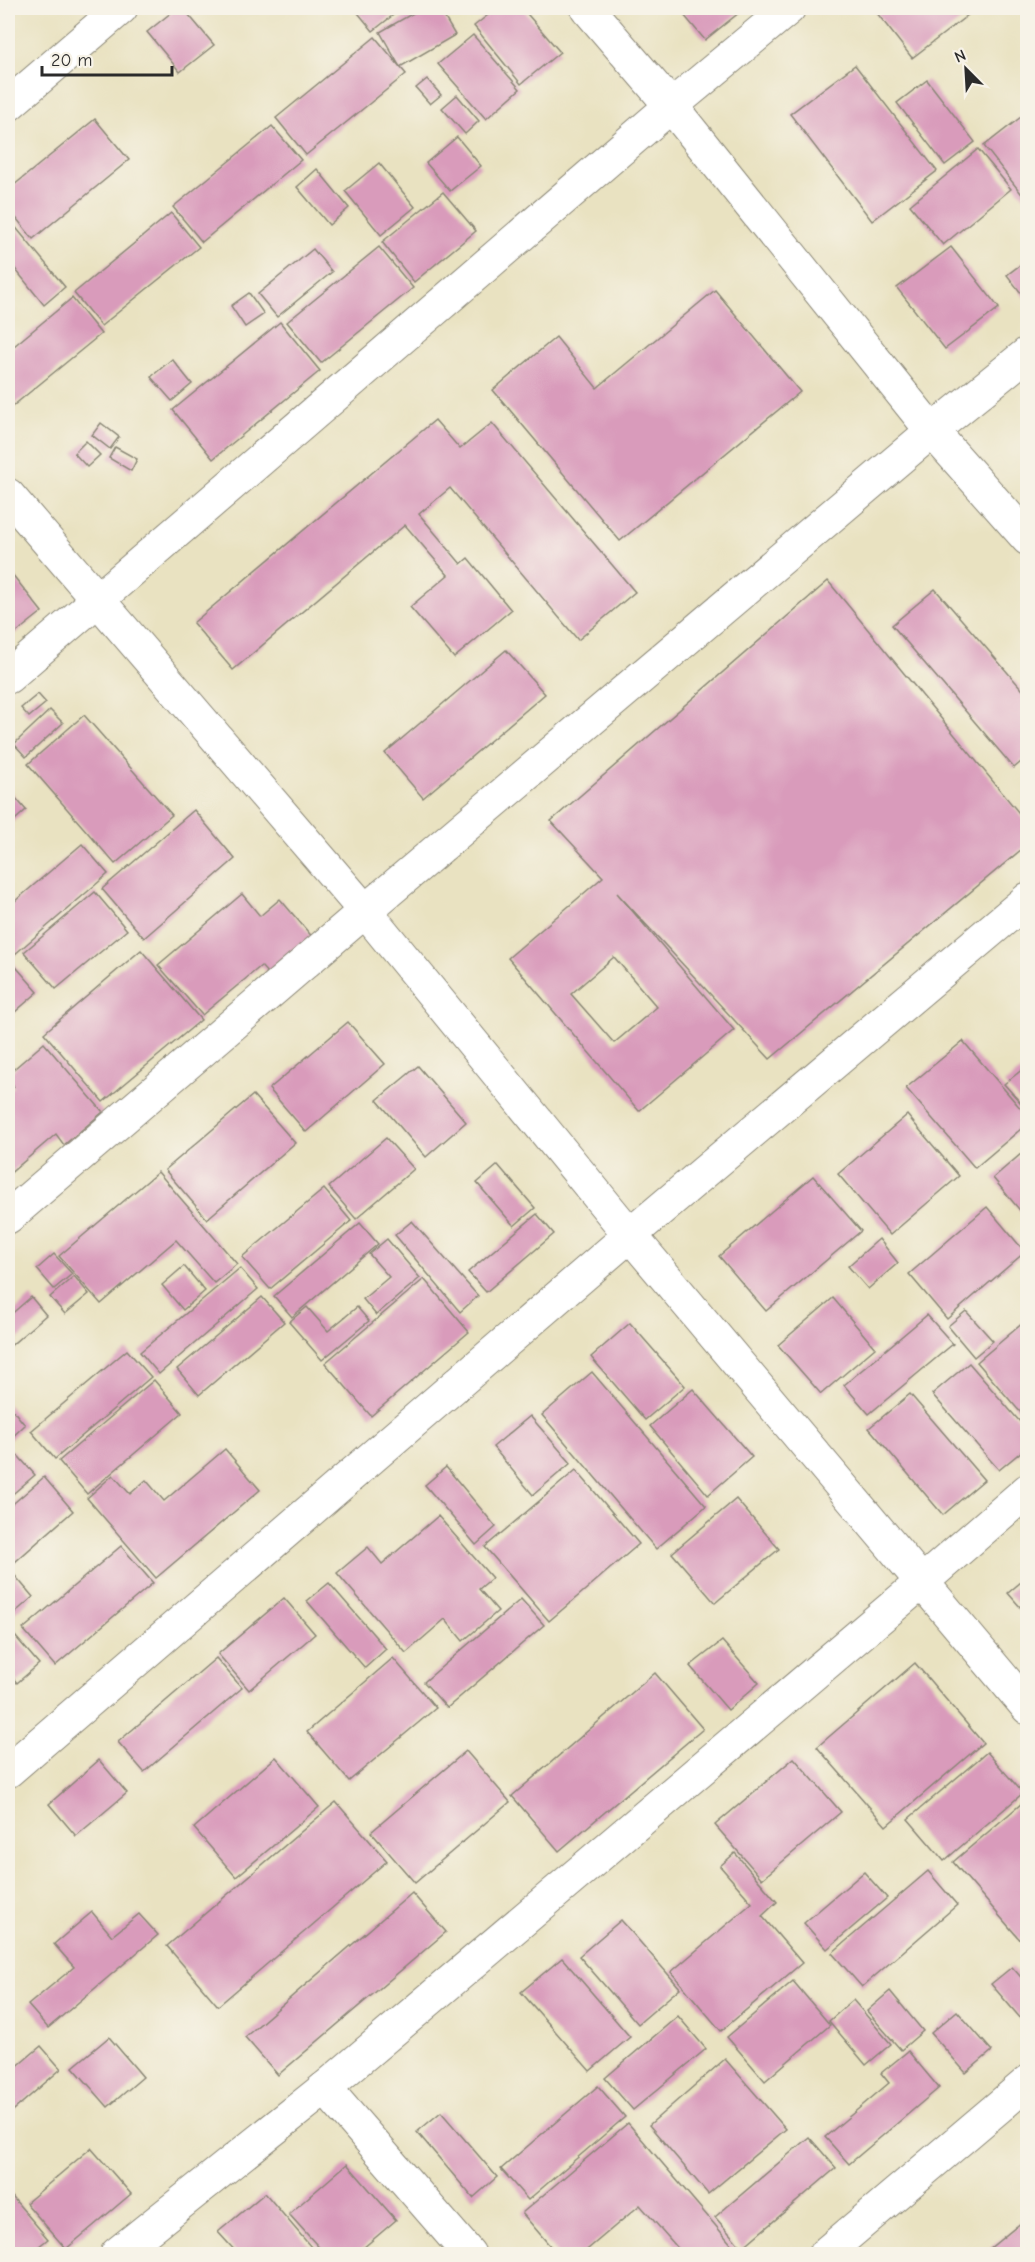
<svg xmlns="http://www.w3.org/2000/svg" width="1035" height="2262" font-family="'Comic Neue',sans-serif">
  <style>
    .building { fill: #d99bbb; fill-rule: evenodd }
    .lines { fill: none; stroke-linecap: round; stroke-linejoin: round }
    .minor-casing { stroke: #8a8676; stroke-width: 35 }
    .tertiary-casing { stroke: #8a8676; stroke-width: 35 }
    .minor { stroke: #fff; stroke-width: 33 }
    .tertiary { stroke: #fff; stroke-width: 33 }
  </style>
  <rect width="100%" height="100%" fill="#f7f3e8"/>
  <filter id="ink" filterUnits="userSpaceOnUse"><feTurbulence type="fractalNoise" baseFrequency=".0167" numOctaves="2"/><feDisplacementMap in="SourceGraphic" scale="12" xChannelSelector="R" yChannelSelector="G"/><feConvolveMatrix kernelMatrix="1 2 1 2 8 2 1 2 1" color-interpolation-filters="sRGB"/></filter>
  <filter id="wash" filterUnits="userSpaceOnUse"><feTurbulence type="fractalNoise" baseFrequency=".008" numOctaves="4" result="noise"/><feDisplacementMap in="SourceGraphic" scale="24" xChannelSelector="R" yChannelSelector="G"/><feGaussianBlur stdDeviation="1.35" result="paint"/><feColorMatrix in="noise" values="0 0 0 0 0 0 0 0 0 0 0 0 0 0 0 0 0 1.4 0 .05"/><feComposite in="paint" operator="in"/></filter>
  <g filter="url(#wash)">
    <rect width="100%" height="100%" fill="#e9e2c1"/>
    <g id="blocks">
      <!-- building -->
      <g class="building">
        <path d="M177 8H183L214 45 180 72 147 32Z"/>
        <path d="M354 8H402L373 31Z"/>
        <path d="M422 8H439L455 35 400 67 380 32Z"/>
        <path d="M497 8H522L560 52 521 84 474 26Z"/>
        <path d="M678 8H745L705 40Z"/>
        <path d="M873 8H977L912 58Z"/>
        <path d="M473 35 520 89 486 119 438 64Z"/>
        <path d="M375 37 406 74 306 155 276 118Z"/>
        <path d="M855 65 937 171 872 221 790 114Z"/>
        <path d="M427 79 441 95 430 104 416 88Z"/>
        <path d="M927 80 975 142 945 165 897 103Z"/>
        <path d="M457 95 479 121 465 134 442 108Z"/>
        <path d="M1021 117 1028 125V202L984 146Z"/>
        <path d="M95 119 129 160 33 239 8 208V190Z"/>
        <path d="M272 126 301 160 202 242 173 207Z"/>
        <path d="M457 137 481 166 450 191 426 163Z"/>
        <path d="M978 149 1011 189 943 245 910 205Z"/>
        <path d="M379 163 415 207 381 235 345 191Z"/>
        <path d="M317 169 349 208 329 225 297 187Z"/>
        <path d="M443 192 476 231 414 282 382 242Z"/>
        <path d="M171 213 199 247 101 326 74 293Z"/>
        <path d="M8 218 65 287 44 305 8 260Z"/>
        <path d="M379 247 413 288 321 363 287 322Z"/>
        <path d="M951 247 999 308 945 349 897 288Z"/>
        <path d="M313 249 332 272 277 317 258 294Z"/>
        <path d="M1028 259V302L1007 275Z"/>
        <path d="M715 290 800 392 620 541 493 390 556 337 597 388Z"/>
        <path d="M249 293 264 314 245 327 231 306Z"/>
        <path d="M72 298 101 334 8 410V351Z"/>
        <path d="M280 322 320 371 213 459 173 410Z"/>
        <path d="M172 359 192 384 172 401 151 377Z"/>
        <path d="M435 420 460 449 492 423 635 592 578 640 450 488 419 514 461 564 468 558 511 610 454 658 410 607 448 575 405 525 233 670 193 623Z"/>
        <path d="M101 423 119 437 110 449 92 435Z"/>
        <path d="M86 441 100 455 87 467 74 453Z"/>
        <path d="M115 447 137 459 131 471 109 458Z"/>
        <path d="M8 569 42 612 8 639Z"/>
        <path d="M828 581 1028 824V844L770 1059 617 893 734 1030 639 1111 508 958 603 877 551 821ZM614 957 657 1007 614 1043 571 994Z"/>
        <path d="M935 589 1028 696V756L1014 768 892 625Z"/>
        <path d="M506 650 545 694 423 798 385 753Z"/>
        <path d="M38 694 46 703 29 717 21 708Z"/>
        <path d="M50 710 63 723 26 757 14 744Z"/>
        <path d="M84 715 172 815 115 864 28 764Z"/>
        <path d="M8 789 26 810 8 826Z"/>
        <path d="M194 810 235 859 144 938 102 889Z"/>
        <path d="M82 844 108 874 14 955 8 947V907Z"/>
        <path d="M95 892 127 930 56 989 24 952Z"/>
        <path d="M242 894 260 916 280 899 320 946 276 983 261 966 202 1015 158 965Z"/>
        <path d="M141 950 201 1020 103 1102 44 1033Z"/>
        <path d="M10 960 38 992 8 1018V961Z"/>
        <path d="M348 1022 385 1064 306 1132 269 1089Z"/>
        <path d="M963 1041 1028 1117V1123L975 1168 906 1088Z"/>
        <path d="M44 1043 103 1112 64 1145 56 1134 8 1175V1092L14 1087 8 1080V1074Z"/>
        <path d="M1028 1065V1111L1004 1084Z"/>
        <path d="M418 1066 466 1122 426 1157 377 1100Z"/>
        <path d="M253 1095 295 1143 207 1219 165 1170Z"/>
        <path d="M907 1115 959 1176 890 1235 838 1174Z"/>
        <path d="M386 1138 414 1169 356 1219 329 1187Z"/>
        <path d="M1028 1148V1210L1023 1214 993 1178Z"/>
        <path d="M498 1165 535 1208 514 1226 477 1183Z"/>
        <path d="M158 1172 237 1264 214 1283 176 1240 101 1304 59 1256Z"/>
        <path d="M813 1176 861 1231 766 1311 719 1256Z"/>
        <path d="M324 1189 351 1221 270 1289 242 1257Z"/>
        <path d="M987 1207 1025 1252 947 1319 909 1274Z"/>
        <path d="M537 1214 554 1234 486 1292 468 1272Z"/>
        <path d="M412 1221 478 1296 460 1312 395 1235Z"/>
        <path d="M360 1223 378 1244 292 1317 274 1296Z"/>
        <path d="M387 1239 420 1278 376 1315 363 1299 389 1277 369 1254Z"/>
        <path d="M879 1239 898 1263 868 1289 848 1266Z"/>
        <path d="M54 1254 72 1274 54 1289 37 1269Z"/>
        <path d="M184 1266 205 1291 183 1310 162 1285Z"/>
        <path d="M240 1268 258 1289 159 1374 140 1352Z"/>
        <path d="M74 1276 89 1294 65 1314 50 1297Z"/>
        <path d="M424 1279 469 1332 371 1416 325 1363Z"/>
        <path d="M31 1297 46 1315 8 1348V1317Z"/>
        <path d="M262 1297 284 1322 199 1395 177 1369Z"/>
        <path d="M833 1298 875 1348 821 1394 778 1345Z"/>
        <path d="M307 1307 328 1331 357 1307 369 1321 322 1360 289 1322Z"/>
        <path d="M966 1311 993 1341 974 1357 948 1326Z"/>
        <path d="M927 1315 953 1344 869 1414 844 1385Z"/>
        <path d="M1024 1322 1028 1326V1421L977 1362Z"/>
        <path d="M630 1323 685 1386 645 1420 591 1357Z"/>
        <path d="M127 1350 151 1377 55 1459 31 1431Z"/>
        <path d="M969 1363 1028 1431V1446L999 1470 932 1394Z"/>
        <path d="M592 1372 706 1506 656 1549 542 1415Z"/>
        <path d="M154 1380 182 1413 87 1494 59 1461Z"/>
        <path d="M693 1389 752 1457 708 1495 650 1426Z"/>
        <path d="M910 1394 984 1480 943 1515 869 1428Z"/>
        <path d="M8 1404 25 1425 8 1441Z"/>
        <path d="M530 1416 571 1463 533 1495 493 1447Z"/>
        <path d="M225 1449 260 1490 156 1578 87 1498 113 1475 130 1494 146 1480 164 1501Z"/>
        <path d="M13 1450 35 1475 8 1498V1454Z"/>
        <path d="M446 1467 496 1527 476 1545 425 1485Z"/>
        <path d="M576 1470 639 1544 549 1621 485 1547Z"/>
        <path d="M44 1477 73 1511 8 1568V1508Z"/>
        <path d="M736 1499 779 1549 715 1603 672 1553Z"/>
        <path d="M438 1516 492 1578 479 1589 498 1611 463 1641 445 1619 406 1653 337 1573 368 1547 382 1564Z"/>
        <path d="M121 1546 153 1583 55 1666 23 1629Z"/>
        <path d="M11 1571 33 1597 12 1615 8 1610V1574Z"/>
        <path d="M1028 1576V1616L1008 1593Z"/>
        <path d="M329 1583 386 1649 365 1668 307 1601Z"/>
        <path d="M284 1598 315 1634 249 1690 218 1654Z"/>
        <path d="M521 1599 544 1625 447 1708 424 1682Z"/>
        <path d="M15 1636 39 1664 17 1683 8 1672V1643Z"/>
        <path d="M722 1641 759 1683 728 1710 690 1666Z"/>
        <path d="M216 1658 242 1688 144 1772 118 1742Z"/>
        <path d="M393 1658 436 1708 349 1781 307 1732Z"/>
        <path d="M915 1663 983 1743 886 1826 817 1747Z"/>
        <path d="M655 1673 703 1729 559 1851 512 1796Z"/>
        <path d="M466 1751 510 1802 415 1883 371 1832Z"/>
        <path d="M987 1752 1023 1793 944 1861 908 1819Z"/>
        <path d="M276 1757 319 1807 236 1877 194 1828Z"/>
        <path d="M794 1758 841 1812 762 1879 715 1825Z"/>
        <path d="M99 1760 127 1793 76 1836 49 1804Z"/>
        <path d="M1028 1798V1949L953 1862Z"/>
        <path d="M336 1802 387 1861 218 2006 167 1946Z"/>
        <path d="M735 1853 777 1902 762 1916 802 1963 721 2031 671 1972 752 1903 720 1866Z"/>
        <path d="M928 1871 957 1905 862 1987 832 1953Z"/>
        <path d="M864 1872 887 1898 827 1949 804 1923Z"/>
        <path d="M412 1893 446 1932 278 2075 245 2037Z"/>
        <path d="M92 1912 112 1936 139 1914 158 1935 48 2028 28 2005 74 1967 54 1944Z"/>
        <path d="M621 1920 680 1988 638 2024 579 1956Z"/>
        <path d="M562 1958 630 2037 590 2071 521 1992Z"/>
        <path d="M1012 1967 1028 1985V2016L1022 2020 991 1984Z"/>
        <path d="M793 1981 830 2025 765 2081 727 2037Z"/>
        <path d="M890 1991 923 2031 901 2050 867 2011Z"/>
        <path d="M853 2000 891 2044 866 2065 829 2021Z"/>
        <path d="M957 2011 992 2051 966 2073 931 2033Z"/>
        <path d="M678 2016 706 2049 633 2110 605 2078Z"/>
        <path d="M109 2037 143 2077 108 2107 73 2067Z"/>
        <path d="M41 2046 61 2069 8 2115V2074Z"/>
        <path d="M908 2051 939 2088 849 2164 825 2137 889 2083 881 2073Z"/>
        <path d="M725 2059 786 2129 708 2194 649 2125Z"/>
        <path d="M598 2086 625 2117 528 2200 501 2169Z"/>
        <path d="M441 2112 497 2177 473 2198 417 2132Z"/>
        <path d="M628 2123 738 2252 736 2254H683L640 2205 582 2254H557L522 2213Z"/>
        <path d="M809 2137 836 2168 742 2248 715 2217Z"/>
        <path d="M91 2148 131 2194 66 2249 26 2203Z"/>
        <path d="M347 2164 396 2220 356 2254H325L289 2214Z"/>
        <path d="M8 2192 48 2239 29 2254H8Z"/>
        <path d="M265 2193 317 2254H238L218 2232Z"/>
        <path d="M1028 2217V2254H983Z"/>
      </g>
    </g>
  </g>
  <g filter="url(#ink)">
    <use href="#blocks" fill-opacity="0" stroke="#8a8676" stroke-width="1.5"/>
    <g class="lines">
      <!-- minor casing -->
      <g class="minor-casing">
        <g id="minor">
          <path d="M8 105 121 8"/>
          <path d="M8 495 365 911 630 1235 1028 1708"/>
          <path d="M8 677 671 106 789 8"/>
          <path d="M8 1217 365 911 932 431 1028 353"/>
          <path d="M8 1771 630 1235 1028 899"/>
          <path d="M325 2088 469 2254"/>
          <path d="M117 2254 325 2088 922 1582 1028 1490"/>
        </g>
      </g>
      <!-- tertiary casing -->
      <g class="tertiary-casing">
        <g id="tertiary">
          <path d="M587 8 671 106 932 431 1028 539"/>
          <path d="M825 2254 1028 2082"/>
        </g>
      </g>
      <!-- minor -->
      <use href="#minor" class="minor"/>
      <!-- tertiary -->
      <use href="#tertiary" class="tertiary"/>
    </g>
  </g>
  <!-- margin -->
  <rect width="1035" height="2262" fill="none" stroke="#f7f3e8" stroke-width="30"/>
  <!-- north arrow -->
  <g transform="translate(966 69) rotate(336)" stroke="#f7f3e8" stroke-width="4.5" paint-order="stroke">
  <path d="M0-4.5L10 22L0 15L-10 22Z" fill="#2b2b2b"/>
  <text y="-9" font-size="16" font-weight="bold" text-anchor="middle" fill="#2b2b2b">N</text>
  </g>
  <!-- scale -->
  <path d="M42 66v9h130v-9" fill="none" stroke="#2b2b2b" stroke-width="3"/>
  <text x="51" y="66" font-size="18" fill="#2b2b2b" stroke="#f7f3e8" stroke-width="4.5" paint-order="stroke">20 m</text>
</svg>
